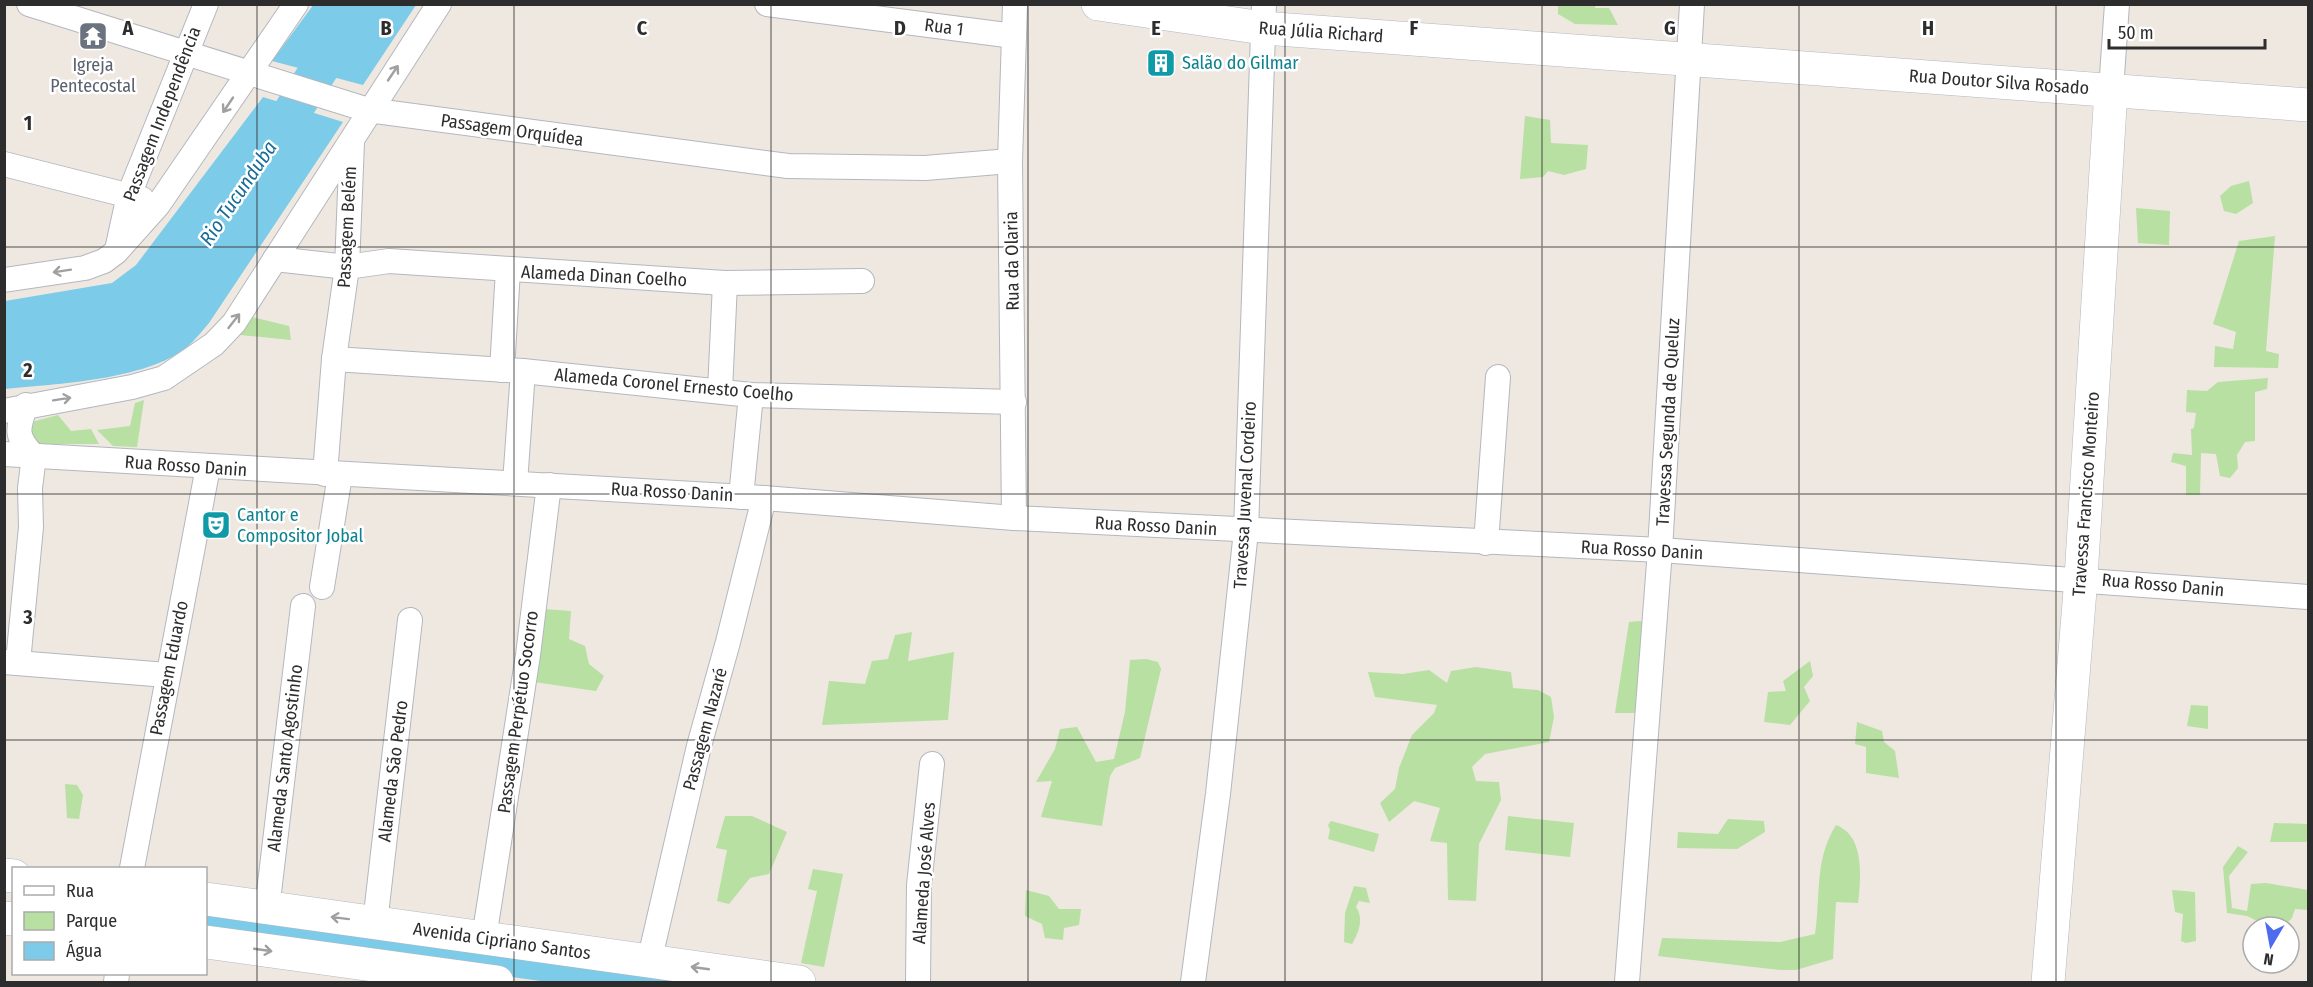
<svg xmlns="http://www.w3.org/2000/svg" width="2313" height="987" font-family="'Fira Sans Condensed',sans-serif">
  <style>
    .green { fill: #b7e0a2 }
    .water { fill: #7ccbe8 }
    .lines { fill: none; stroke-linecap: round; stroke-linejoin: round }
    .river { stroke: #7ccbe8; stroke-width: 38 }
    .street-casing { stroke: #b4b7bf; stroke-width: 26 }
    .secondary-casing { stroke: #b4b7bf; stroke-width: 34 }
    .street { stroke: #fff; stroke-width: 24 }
    .secondary { stroke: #fff; stroke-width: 33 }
    .oneway { stroke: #a0a0a0 }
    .grid { fill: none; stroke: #2d2d2d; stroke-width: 1.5; stroke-opacity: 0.55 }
    .labels { text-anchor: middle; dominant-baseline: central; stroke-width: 5; stroke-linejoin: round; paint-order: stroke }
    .street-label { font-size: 18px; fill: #2d2d2d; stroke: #fff }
    .culture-label { font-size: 18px; fill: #0d838f; stroke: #fff; text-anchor: start }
    .worship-label { font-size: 18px; fill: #5b616d; stroke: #fff }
    .water-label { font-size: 20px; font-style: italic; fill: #176c98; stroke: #fff }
    .grid-label { font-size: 20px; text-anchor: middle; font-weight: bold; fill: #2d2d2d; stroke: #fff; stroke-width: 5; stroke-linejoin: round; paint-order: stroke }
  </style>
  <rect width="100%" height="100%" fill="#eee8e1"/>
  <!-- green -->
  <g class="green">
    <path d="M1558 5H1595V8H1609L1618 25 1575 24 1558 14Z"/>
    <path d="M1525 116 1550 120 1551 143 1588 145 1586 169 1564 175 1548 171 1543 177 1520 179Z"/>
    <path d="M2249 181 2253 203 2236 214 2224 211 2220 196 2231 186Z"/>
    <path d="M2136 208 2170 211 2169 245 2138 243Z"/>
    <path d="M2275 236 2266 351 2279 354 2278 368 2214 367 2215 346 2233 349 2236 332 2213 324 2239 241Z"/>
    <path d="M252 317 289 326 291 340 240 335Z"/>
    <path d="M2268 378 2267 389 2255 392V441L2245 442 2237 455 2238 468 2230 478 2220 476 2216 454 2201 453 2200 495H2186V466L2171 462 2173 453 2192 455 2191 429 2194 428 2196 413 2186 412 2187 390 2207 391 2218 382Z"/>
    <path d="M144 400 137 447 113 446 97 430 130 426 135 403Z"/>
    <path d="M58 415 71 431 91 429 99 444H36L29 438 32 422Z"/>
    <path d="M544 609 571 611 569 639 585 646 589 664 604 676 596 691 534 682Z"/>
    <path d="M1640 621 1646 623 1637 713H1615L1629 622Z"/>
    <path d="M912 632 908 661 954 652 948 720 822 725 829 681 865 684 872 661 888 659 895 635Z"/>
    <path d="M1146 659 1158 662 1161 669 1140 758 1115 768 1110 776 1102 826 1041 817 1052 781 1036 782 1055 749 1060 729 1077 727 1096 762 1114 759 1125 712 1130 660Z"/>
    <path d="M1810 661 1813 676 1804 687 1810 701 1790 725 1764 722 1768 692 1786 691 1783 681Z"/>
    <path d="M1476 667 1511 672 1513 688 1538 690 1551 697 1554 717 1549 742 1485 754 1472 767 1476 781 1499 782 1501 800 1479 844 1476 901 1448 900 1447 843 1430 841 1440 808 1414 801 1389 822 1380 803 1395 789 1399 768 1412 735 1434 713 1437 705 1375 697 1368 672 1403 674 1429 670 1447 683 1451 671Z"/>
    <path d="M2191 705 2208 706V729L2187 726Z"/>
    <path d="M1857 722 1882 731 1884 742 1895 751 1899 778 1866 773V747L1855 744Z"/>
    <path d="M65 784 77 785 83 795 79 819 67 818Z"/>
    <path d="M725 816H752L787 832 769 874 750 878 729 904 717 901 727 850 716 848Z"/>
    <path d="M1508 816 1574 823 1570 857 1505 850Z"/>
    <path d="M1728 819 1764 821 1765 832 1737 849 1677 848 1678 832 1718 834Z"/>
    <path d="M1331 821 1379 834 1374 852 1328 839 1330 830 1328 825Z"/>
    <path d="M2274 823 2308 824V840L2306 842H2270Z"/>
    <path d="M1836 825C1865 836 1861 877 1858 903L1836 902 1833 959 1796 970H1781L1658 956 1662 938 1780 942 1815 934C1821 895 1814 860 1836 825Z"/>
    <path d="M2238 846 2248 852 2229 876 2232 908 2247 911 2251 884 2266 883 2308 890V910L2295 909 2292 918 2283 927H2257V921L2247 916 2227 913 2223 867Z"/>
    <path d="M813 869 843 874 824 967 801 963 817 891 808 889Z"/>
    <path d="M1354 886 1366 888 1370 903 1359 901 1356 907C1364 919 1359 932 1352 944L1344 942 1345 913Z"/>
    <path d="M1026 890 1049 896 1059 909H1081L1079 925 1064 928 1063 940 1045 938 1042 924 1025 916Z"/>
    <path d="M2172 890 2195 892 2196 941 2186 943 2181 941 2183 914 2175 912Z"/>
  </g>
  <!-- water -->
  <g class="water">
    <path d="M314 4H416V5L363 85 272 61Z"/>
    <path d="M263 97 343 122 209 323C202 331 195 340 187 347 147 380 55 384 5 389V301L112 283 136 265Z"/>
    <path d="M206 915 711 982H548L206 936Z"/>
  </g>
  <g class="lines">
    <!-- river -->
    <path class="river" d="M267 151 361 4"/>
    <!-- street casing -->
    <g class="street-casing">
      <g id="street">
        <path d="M29 4 368 110 788 166 925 168 1010 161"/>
        <path d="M767 4 1014 36"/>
        <path d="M2111 90 2117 4"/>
        <path d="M4 164 142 199"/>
        <path d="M117 250 129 195 206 4"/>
        <path d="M275 259 347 267 389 261 725 283 862 281"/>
        <path d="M4 280 85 268 104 261 116 252 158 205 296 4"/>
        <path d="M334 359 523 371 751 395 1014 402"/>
        <path d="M502 370 508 270"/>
        <path d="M720 391 725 283"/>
        <path d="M4 411 132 387 164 378 214 344 234 323 439 4"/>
        <path d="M4 454 764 498 1014 518 1660 550 2308 597"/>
        <path d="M325 474 334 359 347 267 352 142"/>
        <path d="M515 483 523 371"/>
        <path d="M741 497 751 395"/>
        <path d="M1014 518 1010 161 1015 4"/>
        <path d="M1486 543 1498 377"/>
        <path d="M322 587 340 475"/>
        <path d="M4 662 167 675"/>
        <path d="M18 662 31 527 30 488 34 456C15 437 17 429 26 405"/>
        <path d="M132 868 208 467"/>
        <path d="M267 909 303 606"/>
        <path d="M375 923 410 620"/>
        <path d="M484 938 528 655 549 485"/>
        <path d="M649 962 699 746 728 642 764 498"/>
        <path d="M116 982 117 974"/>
        <path d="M918 982 919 885 932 764"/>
        <path d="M1193 982 1218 794 1246 531 1264 4"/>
        <path d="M1627 982 1660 550 1692 4"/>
      </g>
    </g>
    <!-- secondary casing -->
    <g class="secondary-casing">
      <g id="secondary">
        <path d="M1098 4 1263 28 2308 105"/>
        <path d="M4 875 14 876"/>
        <path d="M206 899 799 982"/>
        <path d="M4 918 14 919"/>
        <path d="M206 942 497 982"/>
        <path d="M2048 982 2081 578 2111 90"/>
      </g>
    </g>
    <!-- street -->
    <use href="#street" class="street"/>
    <!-- secondary -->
    <use href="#secondary" class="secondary"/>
  </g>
  <!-- one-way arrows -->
  <defs><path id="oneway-shaft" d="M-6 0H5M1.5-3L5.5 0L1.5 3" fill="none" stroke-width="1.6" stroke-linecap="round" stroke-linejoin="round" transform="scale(1.5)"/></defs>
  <g class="oneway">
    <use href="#oneway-shaft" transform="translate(393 73) rotate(-56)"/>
    <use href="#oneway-shaft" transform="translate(228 105) rotate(124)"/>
    <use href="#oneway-shaft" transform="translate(62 271) rotate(171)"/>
    <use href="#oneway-shaft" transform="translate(234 321) rotate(-52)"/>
    <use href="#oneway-shaft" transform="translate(62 399) rotate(-9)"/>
    <use href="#oneway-shaft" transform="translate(340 918) rotate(-173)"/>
    <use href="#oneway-shaft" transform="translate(263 950) rotate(8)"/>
    <use href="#oneway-shaft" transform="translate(700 968) rotate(-172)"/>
  </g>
  <!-- grid -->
  <path class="grid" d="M257 4V982M514 4V982M771 4V982M1028 4V982M1285 4V982M1542 4V982M1799 4V982M2056 4V982M4 247H2308M4 494H2308M4 740H2308"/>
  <!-- icons -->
  <defs>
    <g id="temple-square" transform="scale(1.5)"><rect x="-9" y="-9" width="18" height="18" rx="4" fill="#6b7280" stroke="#fff"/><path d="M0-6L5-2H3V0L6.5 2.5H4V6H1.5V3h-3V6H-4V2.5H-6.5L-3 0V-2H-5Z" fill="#fff"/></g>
    <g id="building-square" transform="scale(1.5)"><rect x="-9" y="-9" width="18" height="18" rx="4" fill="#0f9aa8" stroke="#fff"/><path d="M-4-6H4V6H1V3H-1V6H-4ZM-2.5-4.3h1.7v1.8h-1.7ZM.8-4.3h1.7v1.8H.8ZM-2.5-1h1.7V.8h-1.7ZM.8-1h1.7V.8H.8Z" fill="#fff"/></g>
    <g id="theatre-square" transform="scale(1.5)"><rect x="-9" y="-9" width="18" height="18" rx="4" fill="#0f9aa8" stroke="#fff"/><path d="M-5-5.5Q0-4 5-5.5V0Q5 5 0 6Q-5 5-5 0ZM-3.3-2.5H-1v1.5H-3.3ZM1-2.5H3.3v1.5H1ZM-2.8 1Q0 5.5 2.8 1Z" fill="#fff"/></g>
  </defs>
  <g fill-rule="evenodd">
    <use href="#temple-square" x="93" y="36"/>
    <use href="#building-square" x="1161" y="63"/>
    <use href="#theatre-square" x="216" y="525"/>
  </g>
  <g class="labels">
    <!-- street labels -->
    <g class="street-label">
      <text transform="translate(944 27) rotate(7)">Rua 1</text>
      <text transform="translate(1321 32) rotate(4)">Rua Júlia Richard</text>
      <text transform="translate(1999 82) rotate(4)">Rua Doutor Silva Rosado</text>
      <text transform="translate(162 114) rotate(-69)">Passagem Independência</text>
      <text transform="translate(512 130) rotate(8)">Passagem Orquídea</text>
      <text transform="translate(347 227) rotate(-87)">Passagem Belém</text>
      <text transform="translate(1012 261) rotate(-91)">Rua da Olaria</text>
      <text transform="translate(604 276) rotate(3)">Alameda Dinan Coelho</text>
      <text transform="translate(674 385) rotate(5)">Alameda Coronel Ernesto Coelho</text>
      <text transform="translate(1668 422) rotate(-87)">Travessa Segunda de Queluz</text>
      <text transform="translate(186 466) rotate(4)">Rua Rosso Danin</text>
      <text transform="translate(672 492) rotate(3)">Rua Rosso Danin</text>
      <text transform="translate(2086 494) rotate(-86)">Travessa Francisco Monteiro</text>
      <text transform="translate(1245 495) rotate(-87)">Travessa Juvenal Cordeiro</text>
      <text transform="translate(1156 526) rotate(3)">Rua Rosso Danin</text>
      <text transform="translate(1642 550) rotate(3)">Rua Rosso Danin</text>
      <text transform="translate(2163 585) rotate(5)">Rua Rosso Danin</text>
      <text transform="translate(169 668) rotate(-79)">Passagem Eduardo</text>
      <text transform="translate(518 712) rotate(-82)">Passagem Perpétuo Socorro</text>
      <text transform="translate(705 729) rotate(-75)">Passagem Nazaré</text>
      <text transform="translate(285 758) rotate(-83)">Alameda Santo Agostinho</text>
      <text transform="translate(393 771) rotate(-83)">Alameda São Pedro</text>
      <text transform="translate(924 873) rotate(-86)">Alameda José Alves</text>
      <text transform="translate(502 941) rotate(8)">Avenida Cipriano Santos</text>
    </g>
    <!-- culture labels -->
    <g class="culture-label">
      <text x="1182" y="63">Salão do Gilmar</text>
      <text x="237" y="515">Cantor e<tspan x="237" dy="21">Compositor Jobal</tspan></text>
    </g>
    <!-- worship labels -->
    <g class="worship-label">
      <text x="93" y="65">Igreja<tspan x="93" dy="21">Pentecostal</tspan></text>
    </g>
    <!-- water labels -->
    <g class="water-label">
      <text transform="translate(238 193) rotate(-56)">Rio Tucunduba</text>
    </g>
  </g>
  <g class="grid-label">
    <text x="128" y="35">A</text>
    <text x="386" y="35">B</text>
    <text x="642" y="35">C</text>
    <text x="900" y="35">D</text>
    <text x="1156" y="35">E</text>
    <text x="1414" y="35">F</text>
    <text x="1670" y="35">G</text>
    <text x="1928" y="35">H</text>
    <text x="28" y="130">1</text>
    <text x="28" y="377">2</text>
    <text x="28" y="624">3</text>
  </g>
  <!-- border -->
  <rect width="2313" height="987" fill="none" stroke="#2d2d2d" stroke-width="12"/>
  <!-- legend -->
  <rect x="12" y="867" width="195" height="108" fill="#ffffff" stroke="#ababab" stroke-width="1.5"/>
  <rect x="24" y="886" width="30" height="9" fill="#ffffff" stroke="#ababab" stroke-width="1.5"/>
  <text x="66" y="897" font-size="18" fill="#2d2d2d">Rua</text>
  <rect x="24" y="912" width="30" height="18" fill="#b7e0a2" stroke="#ababab" stroke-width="1.5"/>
  <text x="66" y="927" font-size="18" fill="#2d2d2d">Parque</text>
  <rect x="24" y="942" width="30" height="18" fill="#7ccbe8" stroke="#ababab" stroke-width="1.5"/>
  <text x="66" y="957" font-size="18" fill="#2d2d2d">Água</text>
  <!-- north arrow -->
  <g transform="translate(2271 945) rotate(190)"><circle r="28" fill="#ffffff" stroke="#ababab" stroke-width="1.5"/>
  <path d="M0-4.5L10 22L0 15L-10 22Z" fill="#4d6bef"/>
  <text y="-9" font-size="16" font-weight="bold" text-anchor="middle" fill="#2d2d2d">N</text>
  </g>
  <!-- scale -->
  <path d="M2109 39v9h156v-9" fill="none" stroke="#2d2d2d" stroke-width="3"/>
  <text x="2118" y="39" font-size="18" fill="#2d2d2d" stroke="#ffffff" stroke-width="4.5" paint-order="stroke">50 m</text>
</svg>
